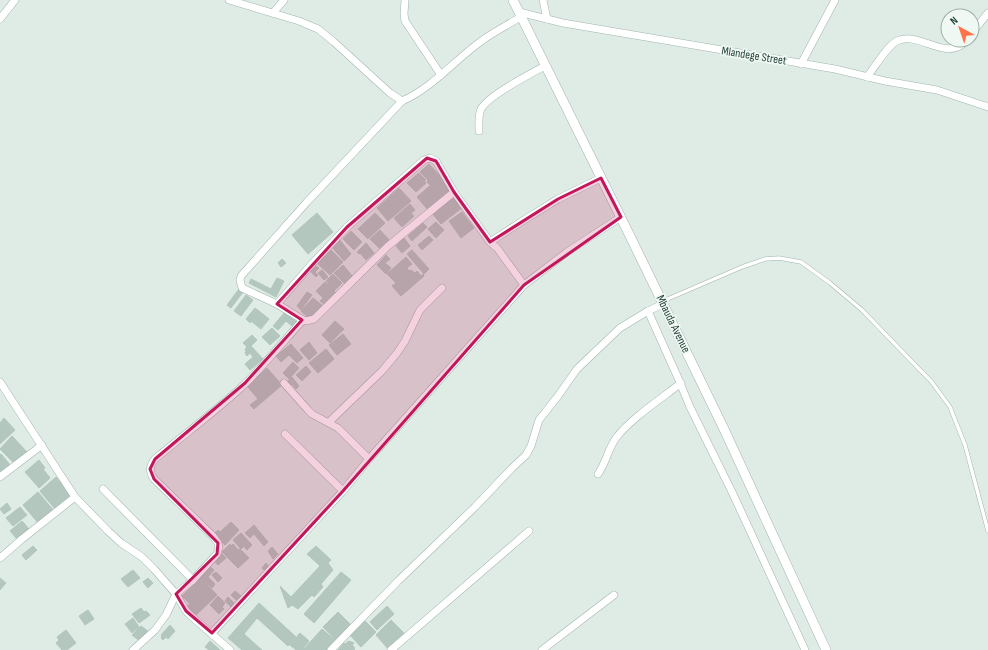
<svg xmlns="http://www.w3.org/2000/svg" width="988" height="650" font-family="'Sofia Sans Condensed',sans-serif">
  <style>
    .building { fill: #b4c7bf; stroke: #b1c6bd }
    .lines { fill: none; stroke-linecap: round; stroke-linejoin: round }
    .service-casing { stroke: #a1b4ad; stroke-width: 4.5 }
    .minor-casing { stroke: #a1b4ad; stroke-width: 8 }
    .tertiary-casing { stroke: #a1b4ad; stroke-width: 10 }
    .service { stroke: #fff; stroke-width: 3.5 }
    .minor { stroke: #fff; stroke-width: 7 }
    .tertiary { stroke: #fff; stroke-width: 9 }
    .marked { fill: #c2185b; fill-opacity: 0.2; stroke: #c2185b; stroke-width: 3; stroke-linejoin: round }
    .labels { text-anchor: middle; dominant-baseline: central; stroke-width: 3.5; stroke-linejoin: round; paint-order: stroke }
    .street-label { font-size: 12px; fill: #1e3e35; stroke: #f0f8f4 }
  </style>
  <rect width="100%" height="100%" fill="#dfece6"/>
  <!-- building -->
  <g class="building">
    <path d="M429 164 440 176 430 185 427 182 428 180 420 172Z"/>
    <path d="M419 173 426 180 424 181 426 183 416 192 407 183Z"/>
    <path d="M440 177 452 190 429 211 417 197Z"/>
    <path d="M399 188 411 201 388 221 377 208Z"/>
    <path d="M455 196 463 207 441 224 432 213Z"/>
    <path d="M410 204 415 210 411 213 414 216 402 227 394 218Z"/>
    <path d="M462 212 474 228 461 238 449 221Z"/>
    <path d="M317 213 333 232 308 254 292 235Z"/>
    <path d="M375 213 385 223 368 239 358 229Z"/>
    <path d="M436 222 444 230 436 238 428 229Z"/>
    <path d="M423 223 427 227 412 241 408 236Z"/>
    <path d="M380 230 390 241 381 250 370 239Z"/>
    <path d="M351 231 362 242 354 250 343 239Z"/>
    <path d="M429 236 433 240 422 250 418 245Z"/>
    <path d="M404 238 410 246 402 253 396 246Z"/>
    <path d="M339 239 351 254 344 261 331 246Z"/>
    <path d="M366 243 374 253 366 260 360 253 359 254 357 252Z"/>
    <path d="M330 249 343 262 330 275 317 263Z"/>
    <path d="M412 250 429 269 424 274 407 254Z"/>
    <path d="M386 255 390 259 385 263 391 268 386 274 377 265Z"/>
    <path d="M406 257 412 264 407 268 409 271 411 270 415 273 417 271 421 276 423 274 424 276 401 296 392 286 396 283 387 274Z"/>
    <path d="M282 259 286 263 281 267 278 263Z"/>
    <path d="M343 265 354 278 346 285 334 273Z"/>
    <path d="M316 266 319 268 315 272 318 275 316 277 310 271Z"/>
    <path d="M322 270 328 277 324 280 318 273Z"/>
    <path d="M333 274 342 283 334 291 326 281Z"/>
    <path d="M277 278 284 281 276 297 249 283 251 279 271 289Z"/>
    <path d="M325 282 336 293 324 304 320 301 323 298 316 291Z"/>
    <path d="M239 289 243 292 231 308 227 305Z"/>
    <path d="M307 292 312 295 301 310 297 306Z"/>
    <path d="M246 295 253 300 241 316 234 311Z"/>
    <path d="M313 298 323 306 311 320 301 311Z"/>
    <path d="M255 308 269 319 261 329 251 321 250 323 246 319Z"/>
    <path d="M285 312 297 322 293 327 286 321 278 330 273 326Z"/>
    <path d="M335 321 344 329 330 343 322 335Z"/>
    <path d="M272 328 280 336 270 345 262 337Z"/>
    <path d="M343 334 351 344 337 355 329 345Z"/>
    <path d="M252 335 257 340 251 346 263 359 250 370 245 364 253 357 250 353 247 356 245 353 246 351 245 349 247 347 243 343Z"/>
    <path d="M309 342 317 353 309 360 300 350Z"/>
    <path d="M291 344 303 358 297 363 289 355 281 362 276 356Z"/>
    <path d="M326 349 334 359 318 373 309 363Z"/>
    <path d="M293 362 299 368 289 379 283 373Z"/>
    <path d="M306 366 311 372 302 381 296 375Z"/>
    <path d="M267 368 282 385 254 409 250 405 258 399 247 386Z"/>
    <path d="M292 377 299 386 296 389 292 384 289 387 286 383Z"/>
    <path d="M4 418 15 430 0 444V427L1 426 0 423Z"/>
    <path d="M12 436 27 452 15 464 0 449Z"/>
    <path d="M1 454 11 466 0 475V455Z"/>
    <path d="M39 460 45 468 43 469 50 478 39 488 25 472Z"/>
    <path d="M56 477 71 495 55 509 40 491Z"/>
    <path d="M38 492 54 511 39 524 23 505Z"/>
    <path d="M7 503 11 509 4 514 0 509Z"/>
    <path d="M20 507 27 515 13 526 6 518Z"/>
    <path d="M22 521 29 529 17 539 10 531Z"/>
    <path d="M231 522 239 530 225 545 214 534 218 530 220 532Z"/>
    <path d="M254 525 268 542 264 546 254 534 250 538 245 533Z"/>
    <path d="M241 533 252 545 247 550 244 546 241 549 233 540Z"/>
    <path d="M230 544 231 546 233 544 238 550 240 549 249 558 238 568 222 552Z"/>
    <path d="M33 546 37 550 26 560 22 555Z"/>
    <path d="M316 546 331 560 328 563 333 570 321 584 323 587 314 597 312 595 298 609 292 605 288 608 280 586 291 597 320 566 307 554Z"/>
    <path d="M272 547 278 554 273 559 268 551Z"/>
    <path d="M220 552 226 558 218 565 213 560Z"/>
    <path d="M266 563 270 568 266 572 262 568Z"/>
    <path d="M209 566 214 570 208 577 215 584 212 588 200 576Z"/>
    <path d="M133 570 140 578 128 587 121 579Z"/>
    <path d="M216 572 222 578 218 582 212 575Z"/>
    <path d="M341 572 351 580 314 623 304 614Z"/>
    <path d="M0 578 6 583 0 590Z"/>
    <path d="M148 578 153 583 148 588 143 582Z"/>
    <path d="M201 578 217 595 195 616 186 607 190 604 182 596Z"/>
    <path d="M235 591 241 596 236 600 231 595Z"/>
    <path d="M218 596 225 603 222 607 224 609 219 614 210 605Z"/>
    <path d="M228 597 234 603 231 607 225 601Z"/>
    <path d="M259 603 296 637 288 646 257 618 244 634 262 650H242L228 638Z"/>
    <path d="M387 606 394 614 377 630 370 622Z"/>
    <path d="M141 608 144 612 146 611 150 615 139 623 132 614Z"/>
    <path d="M88 610 94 619 85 625 79 616Z"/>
    <path d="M338 612 351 625 336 640 323 627Z"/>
    <path d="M133 618 139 627 132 633 125 624Z"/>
    <path d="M391 620 405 634 389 650 376 635Z"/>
    <path d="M365 621 376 632 361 647 350 635Z"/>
    <path d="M170 625 175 631 168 639 166 637 163 640 161 638 162 636 161 635Z"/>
    <path d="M141 626 149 632 141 642 132 635Z"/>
    <path d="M322 629 335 640 327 650H303Z"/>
    <path d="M66 630 76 643 67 650H62L56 643 59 640 57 637Z"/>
    <path d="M300 633 309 641 302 650H296L290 645Z"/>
    <path d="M210 641 220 650H209L205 647Z"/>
    <path d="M349 641 354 643 352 645 355 648 354 650H338L344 643 345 644Z"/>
  </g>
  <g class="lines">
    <!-- service casing -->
    <g class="service-casing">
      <path id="service" d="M663 301 742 267 765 259 779 258 801 262 830 283 862 310 919 369 931 381 950 407 965 445 988 531"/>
    </g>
    <!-- minor casing -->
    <g class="minor-casing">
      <g id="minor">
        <path d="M229 0 299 21 318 29 334 42 390 93 402 101C432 88 454 61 480 42 493 32 508 25 522 16"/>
        <path d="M405 0 404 14 405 21 441 75"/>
        <path d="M543 0 547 19"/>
        <path d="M519 12 563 23 835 69 885 81 937 90 988 107"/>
        <path d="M273 13 284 0"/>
        <path d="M0 19 15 0"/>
        <path d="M972 33 988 13"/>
        <path d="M801 64 835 0"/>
        <path d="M867 77C875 67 887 46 897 41 920 30 946 64 967 40"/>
        <path d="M402 101 307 202 241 276 240 280 242 288 277 304 303 320 306 321 314 319 388 246 454 192"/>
        <path d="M479 131C479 124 478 116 481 109 489 95 530 74 545 66"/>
        <path d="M490 242 524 220 558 199 601 178"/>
        <path d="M277 304 310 266 347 227 424 160 430 158 436 161 454 192 490 242 497 248 524 285"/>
        <path d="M648 311 678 378 690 407 733 494 805 650"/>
        <path d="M0 382 75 497 108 531 121 543 142 557 154 569 176 594 186 611 191 616 230 650"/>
        <path d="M284 383 308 410 312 414 338 428 369 459"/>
        <path d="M329 422 382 371 397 353 405 341 420 310 442 288"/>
        <path d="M285 434 343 491"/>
        <path d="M598 474C606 463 608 449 616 438 629 420 662 398 681 383"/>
        <path d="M0 477 42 445"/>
        <path d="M103 489 193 580"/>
        <path d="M0 558 22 539 75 497"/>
        <path d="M212 633 343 491 369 459 524 285 567 252 621 217"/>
        <path d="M133 650 155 630 166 615 176 594 193 580 217 554 219 548 218 543 213 536 154 479C149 472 149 466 155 459 185 434 216 411 245 384 265 364 284 341 303 320"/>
        <path d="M331 650 398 581 475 507 512 468 526 455 531 446 539 420 558 396 577 369 620 328 648 311 663 304"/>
        <path d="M391 650 529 531"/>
        <path d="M542 650 614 595"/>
      </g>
    </g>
    <!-- tertiary casing -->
    <g class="tertiary-casing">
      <path id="tertiary" d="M513 0 630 236 724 429 826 650"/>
    </g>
    <!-- service -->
    <use href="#service" class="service"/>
    <!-- minor -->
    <use href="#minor" class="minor"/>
    <!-- tertiary -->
    <use href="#tertiary" class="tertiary"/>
  </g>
  <!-- marked area -->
  <path class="marked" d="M427 158 436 161 454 192 490 242 558 199 601 178 621 217 524 285 343 491 212 633 186 611 176 594 217 554 218 543 154 479 150 469 155 459 245 383 302 320 277 304 347 227Z"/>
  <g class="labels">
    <!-- street labels -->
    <g class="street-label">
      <text transform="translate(754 56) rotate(9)">Mlandege Street</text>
      <text transform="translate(673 324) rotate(64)">Mbauda Avenue</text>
    </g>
  </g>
  <!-- north arrow -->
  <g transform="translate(960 28) rotate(320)"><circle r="19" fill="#f0f8f4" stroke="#9caea8"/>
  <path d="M0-3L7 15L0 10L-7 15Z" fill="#ff744a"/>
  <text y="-6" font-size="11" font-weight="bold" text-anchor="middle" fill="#1e3e35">N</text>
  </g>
</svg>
